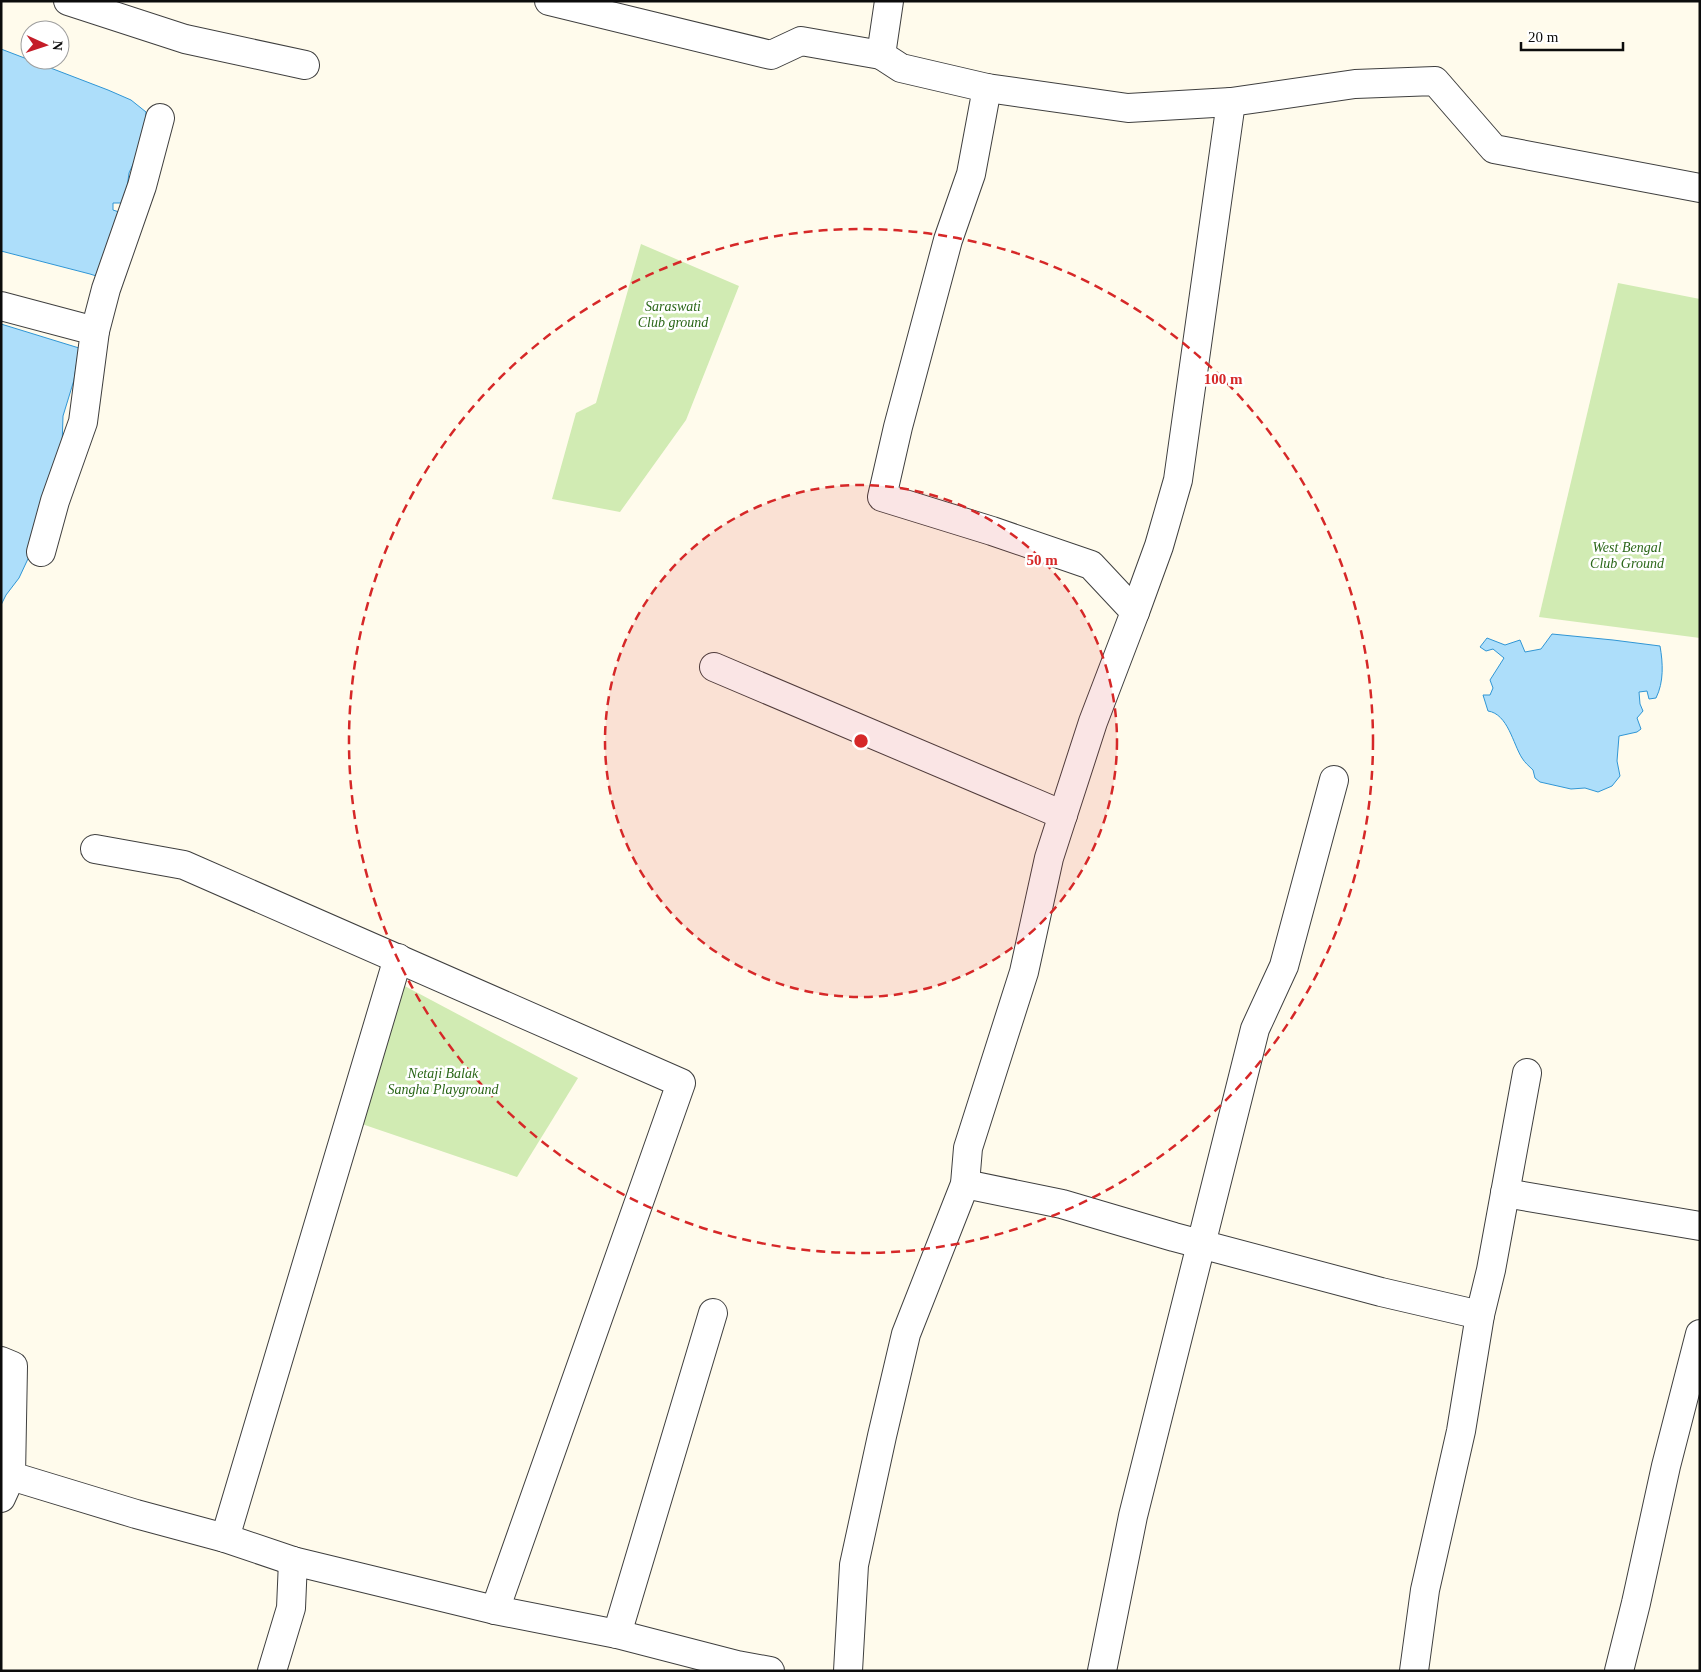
<svg xmlns="http://www.w3.org/2000/svg" width="1701" height="1672" font-family="'Times New Roman',serif">
  <style>
    .green { fill: #d1ebb3 }
    .water { fill: #addefa; stroke: #3096d5 }
    .lines { fill: none; stroke-linecap: round; stroke-linejoin: round }
    .minor-casing { stroke: #3f3f3f; stroke-width: 30 }
    .minor { stroke: #fff; stroke-width: 28 }
    .ring { fill: none; stroke: #d62828; stroke-width: 2.5; stroke-dasharray: 9 6 }
    .labels { text-anchor: middle; dominant-baseline: central; stroke-width: 5; stroke-linejoin: round; paint-order: stroke }
    .park-label { font-size: 14px; font-style: italic; fill: #2b6719; stroke: #fff }
    .centre { fill: #d62828; stroke: #fff; stroke-width: 2.5 }
    .ring-label { font-size: 15px; text-anchor: middle; font-weight: bold; fill: #d62828; stroke: #fff; stroke-width: 5; stroke-linejoin: round; paint-order: stroke }
  </style>
  <rect width="100%" height="100%" fill="#fffbec"/>
  <!-- green -->
  <g class="green">
    <path d="M641 244 739 286 686 420 620 512 552 499 576 413 596 403Z"/>
    <path d="M1618 283 1700 299V638L1539 617Z"/>
    <path d="M399 983 578 1078 517 1177 359 1123Z"/>
  </g>
  <!-- water -->
  <g class="water">
    <path d="M1 49 108 90 131 100 146 112 145 138 129 173 125 203H113V210L119 212 109 280 90 274 1 251Z"/>
    <path d="M1 324 79 348 74 380 63 416 62 447 34 546 19 578 6 595 1 605Z"/>
    <path d="M1552 634 1613 640 1660 646C1663 663 1664 682 1656 698L1649 699 1647 691 1639 692 1640 704 1643 711 1637 718 1641 729 1637 732 1619 736 1617 761 1620 776 1612 786 1598 792 1585 788 1571 789 1540 782 1535 778 1533 770C1529 766 1525 763 1522 758 1513 744 1508 714 1488 711L1483 695H1490L1493 688 1490 680 1504 658 1493 649 1486 651 1480 647 1487 638 1505 645 1520 640 1525 652 1541 649Z"/>
  </g>
  <g class="lines">
    <!-- minor casing -->
    <g class="minor-casing">
      <g id="minor">
        <path d="M68 1 185 39 305 65"/>
        <path d="M549 1 771 55 801 41 881 55"/>
        <path d="M987 88 1128 108 1231 102 1355 84 1435 81 1494 149 1700 188"/>
        <path d="M1 306 95 331 83 422 55 501 41 552"/>
        <path d="M95 331 106 289 142 186 160 118"/>
        <path d="M1135 612 1159 546 1178 480 1231 102"/>
        <path d="M714 667 1063 815"/>
        <path d="M95 849 184 865 681 1083 495 1610"/>
        <path d="M965 1184 1062 1204 1174 1237 1381 1292 1480 1315"/>
        <path d="M1505 1193 1700 1226"/>
        <path d="M1 1361 13 1366 11 1476 136 1514 225 1538 293 1561 495 1610 617 1634 737 1665 770 1671"/>
        <path d="M1 1498 11 1476"/>
        <path d="M225 1538 398 958"/>
        <path d="M617 1634 713 1313"/>
        <path d="M272 1671 291 1608 293 1561"/>
        <path d="M848 1671 854 1565 882 1436 906 1334 965 1184 968 1148 1024 972 1049 858 1093 722 1135 612 1091 565 992 531 882 497 898 427 948 240 971 174 987 88 901 68 881 55 889 1"/>
        <path d="M1102 1671 1133 1516 1255 1029 1284 966 1334 780"/>
        <path d="M1414 1671 1425 1590 1461 1431 1480 1315 1491 1270 1527 1073"/>
        <path d="M1619 1671 1636 1603 1666 1466 1700 1334"/>
      </g>
    </g>
    <!-- minor -->
    <use href="#minor" class="minor"/>
  </g>
  <!-- distance rings -->
  <circle cx="861" cy="741" r="256" fill="#d62828" fill-opacity=".12"/>
  <g class="ring">
    <circle cx="861" cy="741" r="256"/>
    <circle cx="861" cy="741" r="512"/>
  </g>
  <g class="labels">
    <!-- park labels -->
    <g class="park-label">
      <text x="673" y="306">Saraswati<tspan x="673" dy="16">Club ground</tspan></text>
      <text x="1627" y="547">West Bengal<tspan x="1627" dy="16">Club Ground</tspan></text>
      <text x="443" y="1073">Netaji Balak<tspan x="443" dy="16">Sangha Playground</tspan></text>
    </g>
  </g>
  <circle cx="861" cy="741" r="8" class="centre"/>
  <g class="ring-label">
    <text x="1223" y="384">100 m</text>
    <text x="1042" y="565">50 m</text>
  </g>
  <!-- border -->
  <rect width="1701" height="1672" fill="none" stroke="#0c0c0c" stroke-width="5"/>
  <!-- north arrow -->
  <g transform="translate(45 45) rotate(93)"><circle r="24" fill="#ffffff" stroke="#9e9e9e"/>
  <path d="M0-4L9 19L0 12L-9 19Z" fill="#c41d28"/>
  <text y="-8" font-size="14" font-weight="bold" text-anchor="middle" fill="#0c0c0c">N</text>
  </g>
  <!-- scale -->
  <path d="M1521 42v8h102v-8" fill="none" stroke="#0c0c0c" stroke-width="2.5"/>
  <text x="1528" y="42" font-size="15" fill="#0c0c0c" stroke="#ffffff" stroke-width="4" paint-order="stroke">20 m</text>
</svg>
